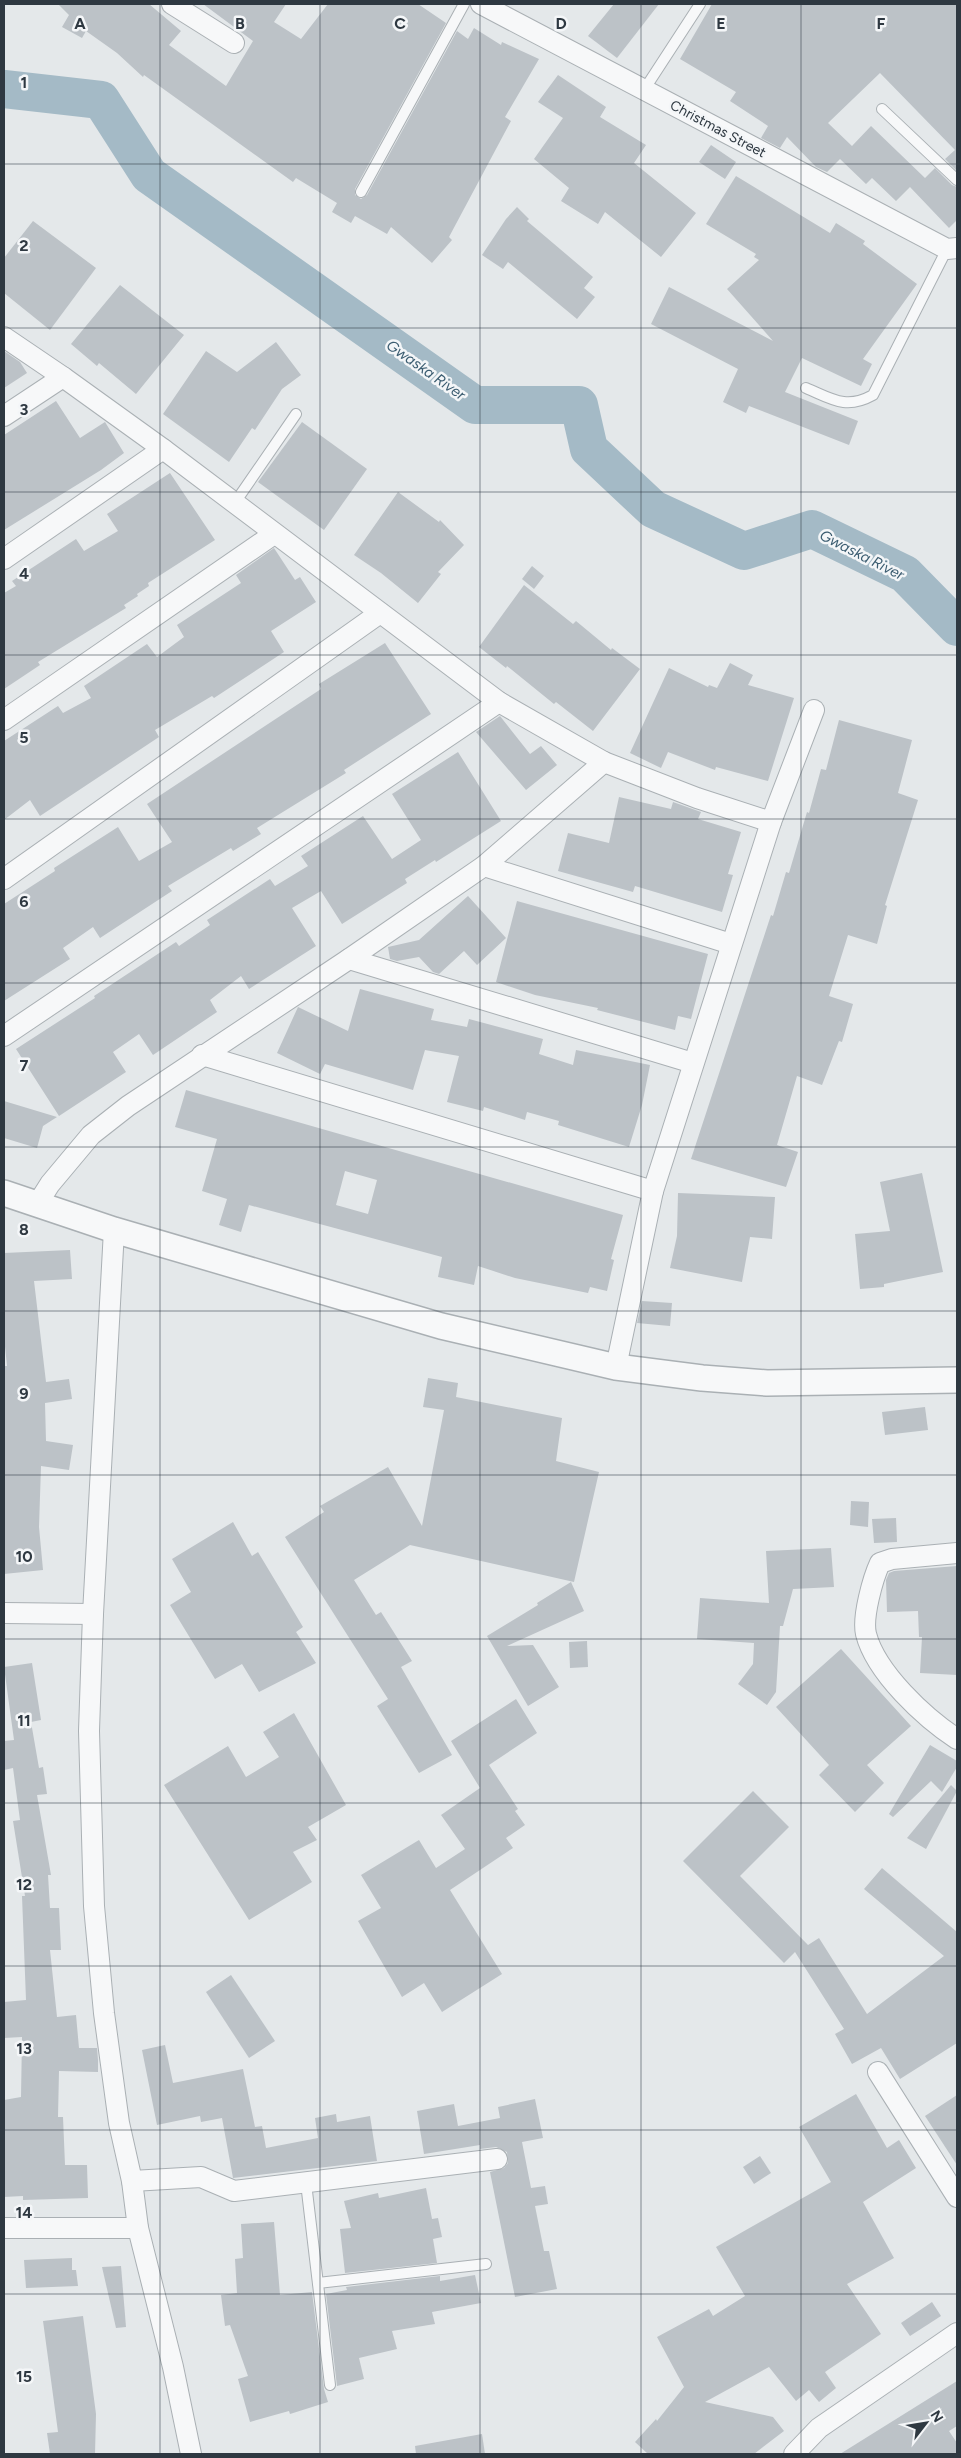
<svg xmlns="http://www.w3.org/2000/svg" width="961" height="2458" font-family="Figtree,sans-serif">
  <style>
    .lines { fill: none; stroke-linecap: round; stroke-linejoin: round }
    .river { stroke: #a4bac6; stroke-width: 38 }
    .building { fill: #bcc2c7; fill-rule: evenodd }
    .service-casing { stroke: #aab0b4; stroke-width: 12 }
    .minor-casing { stroke: #aab0b4; stroke-width: 22 }
    .tertiary-casing { stroke: #aab0b4; stroke-width: 28 }
    .service { stroke: #f7f8f9; stroke-width: 10 }
    .minor { stroke: #f7f8f9; stroke-width: 20 }
    .tertiary { stroke: #f7f8f9; stroke-width: 25 }
    .grid { fill: none; stroke: #2e3841; stroke-width: 1; stroke-opacity: 0.55 }
    .labels { text-anchor: middle; dominant-baseline: central; stroke-width: 5; stroke-linejoin: round; paint-order: stroke }
    .street-label { font-size: 14px; fill: #2e3841; stroke: #f4f6f8 }
    .water-label { font-size: 15px; font-style: italic; fill: #3c5d71; stroke: #f4f6f8 }
    .grid-label { font-size: 16px; text-anchor: middle; font-weight: bold; fill: #2e3841; stroke: #f4f6f8; stroke-width: 5; stroke-linejoin: round; paint-order: stroke }
  </style>
  <rect width="100%" height="100%" fill="#e4e8ea"/>
  <g class="lines">
    <!-- river -->
    <path class="river" d="M4 89 101 100 149 175 475 405H579L589 449 653 509 744 551 812 529 905 574 957 627"/>
  </g>
  <!-- building -->
  <g class="building">
    <path d="M58 4H149L181 31 169 45 226 86 253 41 203 4H286L274 22 301 39 328 4H418L446 23 355 189V195L361 199 367 195 457 31 468 39 474 28 501 45 502 42 539 59 505 117 511 121 449 237 452 240 432 263 391 227 387 234 355 216 351 223 332 212 337 203 296 178 293 182 144 75 143 77 117 53 86 31 82 38 62 27 69 15Z"/>
    <path d="M614 4H659L617 58 588 36Z"/>
    <path d="M712 4H957V171L945 159 955 150 880 73 828 123 852 146 871 126 925 178 935 168 952 185 957 187V220L949 228 910 187 896 201 872 178 866 184 840 159 827 172 816 167 787 137 780 148 761 138 768 126 730 101 736 92 680 59Z"/>
    <path d="M558 75 606 107 600 117 646 145 634 163 696 213 661 257 605 212 598 224 561 201 569 188 534 159 563 118 538 102Z"/>
    <path d="M711 145 736 162 725 179 699 162Z"/>
    <path d="M736 176 830 233 836 223 865 241 863 244 917 284 863 359 872 364 861 386 802 358 785 392 858 421 849 445 749 406 746 413 723 402 738 369 651 324 669 287 773 341 727 289 759 260 754 257 756 254 706 224Z"/>
    <path d="M517 207 529 219 527 221 593 277 584 288 595 297 577 319 508 262 503 269 482 255 506 219Z"/>
    <path d="M33 221 96 268 50 330 4 293V258Z"/>
    <path d="M120 285 184 335 136 394 99 363 97 366 71 344Z"/>
    <path d="M276 342 301 375 282 389 255 430 252 428 229 462 163 414 206 351 237 372Z"/>
    <path d="M4 351 20 362 27 373 4 388Z"/>
    <path d="M56 401 80 438 105 422 124 453 101 470 4 530V435Z"/>
    <path d="M302 422 367 469 324 530 258 482Z"/>
    <path d="M170 473 215 540 148 583 149 586 137 594 138 596 124 605 126 608 38 662 40 665 4 689V593L16 586 12 581 76 539 84 551 118 531 107 514Z"/>
    <path d="M398 492 439 522 440 520 464 545 438 572 441 574 418 603 381 573 354 555Z"/>
    <path d="M274 548 295 580 300 577 316 602 271 631 284 652 214 698 212 696 155 730 159 737 40 816 30 800 4 820V741L58 706 63 713 91 698 84 686 147 644 157 657 184 637 177 625 241 583 236 575Z"/>
    <path d="M532 566 544 576 534 589 522 579Z"/>
    <path d="M524 585 573 624 576 621 611 650 612 648 640 669 593 731 556 702 554 704 507 666 506 668 479 647Z"/>
    <path d="M385 643 431 714 344 770 346 773 257 828 261 834 233 851 231 848 168 886 172 891 100 938 93 927 63 948 70 959 4 1001V904L55 871 54 868 118 827 139 861 172 842 147 804 321 689 319 684Z"/>
    <path d="M730 663 753 675 748 685 794 698 768 781 716 767 715 770 668 752 661 768 630 753 669 668 708 687 709 685 717 688Z"/>
    <path d="M500 716 530 754 541 746 557 765 526 790 476 732Z"/>
    <path d="M839 720 912 740 898 793 918 800 885 905 887 906 877 944 848 935 829 996 853 1004 842 1042 839 1041 822 1085 797 1076 777 1145 798 1152 786 1187 691 1159 771 915 773 916 786 872 789 873 807 812 809 813 821 769 826 770Z"/>
    <path d="M458 752 501 821 436 862 435 860 405 879 407 883 342 924 321 891 292 908 316 946 249 989 241 976 210 1000 217 1012 153 1055 139 1034 113 1052 126 1072 59 1116 16 1049 95 998 94 996 176 942 179 946 210 925 207 920 270 879 275 886 308 866 301 856 363 816 392 859 421 840 392 794Z"/>
    <path d="M619 797 671 809 673 802 701 812 698 819 741 832 728 874 733 875 722 912 635 886 633 892 558 871 568 833 609 843Z"/>
    <path d="M468 896 506 938 477 965 464 951 439 974 433 972 419 957 397 961 390 959 388 947 419 940Z"/>
    <path d="M517 901 708 954 691 1019 678 1016 675 1030 597 1010 598 1008 535 995 496 982Z"/>
    <path d="M360 989 434 1009 431 1020 467 1027 469 1019 543 1039 539 1054 573 1065 576 1050 650 1065 642 1105 629 1147 558 1125 559 1121 527 1112 525 1120 484 1107 483 1111 447 1102 459 1056 425 1050 413 1090 325 1064 320 1074 277 1053 298 1007 348 1031Z"/>
    <path d="M186 1090 623 1215 611 1259 614 1260 607 1291 590 1287 588 1293 515 1278 478 1266 474 1285 438 1277 442 1257 249 1205 241 1232 219 1225 227 1199 202 1191 217 1139 175 1127ZM345 1171 377 1180 368 1214 336 1205Z"/>
    <path d="M4 1101 57 1117 43 1126 37 1148 4 1138Z"/>
    <path d="M922 1173 943 1272 884 1284V1287L860 1289 855 1234 890 1231 880 1182Z"/>
    <path d="M678 1193 775 1197 772 1239 750 1237 742 1282 670 1268 677 1236Z"/>
    <path d="M70 1250 72 1279 34 1281 46 1382 69 1379 72 1399 45 1403 46 1441 73 1445 69 1470 41 1466 39 1527 43 1570 4 1574V1366H7L4 1337V1253Z"/>
    <path d="M642 1301 672 1303 670 1326 637 1323Z"/>
    <path d="M428 1378 458 1383 456 1397 562 1418 556 1461 599 1472 574 1582 410 1545 354 1580 376 1615 381 1612 412 1661 401 1667 452 1755 419 1773 377 1706 388 1699 285 1537 324 1512 320 1506 388 1467 422 1526 444 1410 423 1407Z"/>
    <path d="M925 1407 928 1430 885 1435 882 1412Z"/>
    <path d="M851 1501 869 1502 868 1527 850 1525Z"/>
    <path d="M896 1518 897 1542 874 1543 872 1519Z"/>
    <path d="M233 1522 252 1556 258 1552 303 1627 296 1632 316 1663 259 1692 242 1664 215 1679 170 1605 191 1592 172 1559Z"/>
    <path d="M831 1548 834 1587 793 1589 783 1626H780L776 1692 767 1705 738 1684 753 1664 754 1643 697 1639 700 1598 769 1603 766 1551Z"/>
    <path d="M957 1566V1675L920 1673 922 1637H919L918 1611 887 1612 886 1580 889 1573 894 1571Z"/>
    <path d="M571 1582 584 1611 507 1646 533 1645 559 1687 528 1706 487 1636 538 1605 537 1603Z"/>
    <path d="M587 1641 588 1667 570 1668 569 1642Z"/>
    <path d="M841 1649 911 1726 867 1765 884 1783 855 1812 819 1775 829 1765 776 1707Z"/>
    <path d="M32 1663 41 1720 31 1722 39 1768 43 1767 47 1794 37 1795 51 1875H48L50 1908H59L61 1950H50L57 2017 76 2015 79 2048H97L98 2060V2072L59 2071 58 2117H63L65 2165H87L88 2198 23 2200V2196L4 2197V2100L21 2097 22 2037 4 2038V2002L26 2000 22 1896H25L13 1821 20 1820 13 1768 4 1770V1741L14 1740 4 1667Z"/>
    <path d="M516 1699 537 1733 489 1765 518 1809 515 1811 525 1825 506 1838 513 1848 450 1890 502 1974 442 2012 424 1983 402 1997 358 1921 381 1908 361 1875 419 1840 436 1868 465 1849 441 1815 480 1788 451 1741Z"/>
    <path d="M294 1713 346 1805 308 1827 317 1840 293 1852 312 1882 249 1920 164 1785 228 1746 246 1777 279 1757 263 1732Z"/>
    <path d="M930 1745 957 1761V1767L942 1792 931 1781 893 1817 889 1814Z"/>
    <path d="M951 1785 957 1791 926 1849 907 1838Z"/>
    <path d="M753 1791 789 1827 740 1876 808 1945 819 1938 867 2014 944 1956 864 1889 882 1868 957 1932V2043L900 2079 881 2048 852 2064 835 2034 844 2029 795 1952 784 1963 683 1861Z"/>
    <path d="M231 1975 275 2041 249 2058 206 1992Z"/>
    <path d="M165 2045 173 2083 243 2069 255 2127 262 2126 266 2148 318 2138 315 2118 336 2114 337 2122 370 2116 377 2161 233 2178 222 2118 201 2122 200 2116 157 2125 142 2050Z"/>
    <path d="M856 2094 887 2148 899 2140 916 2168 863 2202 894 2258 847 2284 881 2334 825 2372 836 2388 819 2402 809 2390 796 2401 769 2367 705 2402 773 2417 784 2431 754 2454H648L635 2442 656 2419 657 2421 684 2387 657 2337 709 2309 713 2316 745 2296 716 2247 831 2182 799 2127Z"/>
    <path d="M957 2095V2165L925 2116Z"/>
    <path d="M535 2099 543 2138 522 2142 531 2188 545 2186 548 2204 535 2206 544 2251H549L557 2289 515 2297 490 2172 504 2168 508 2163 507 2152 496 2147 480 2149V2145L424 2154 417 2111 454 2104 458 2126 500 2118 498 2107Z"/>
    <path d="M760 2156 771 2173 754 2184 743 2167Z"/>
    <path d="M426 2188 432 2219 438 2218 442 2237 433 2239 437 2263 345 2273 340 2229 351 2228 344 2201 378 2193 379 2198Z"/>
    <path d="M274 2222 280 2295 312 2292 324 2389 328 2402 290 2414 289 2411 250 2422 238 2379 248 2376 230 2325 225 2326 221 2295 237 2293 235 2259 243 2258 241 2224Z"/>
    <path d="M72 2258V2270H76L78 2286 26 2288 24 2260Z"/>
    <path d="M121 2266 126 2327 116 2328 102 2267Z"/>
    <path d="M475 2275 481 2303 432 2312 435 2324 392 2331 397 2349 359 2358 364 2379 337 2386 326 2294 347 2290 346 2287 440 2276V2281Z"/>
    <path d="M932 2302 941 2316 910 2336 901 2323Z"/>
    <path d="M83 2316 96 2414 95 2454H50L47 2433 58 2432 43 2321Z"/>
    <path d="M957 2381V2426L949 2431 957 2443V2454H840Z"/>
    <path d="M482 2434 485 2454H416L415 2446Z"/>
  </g>
  <g class="lines">
    <!-- service casing -->
    <g class="service-casing">
      <g id="service">
        <path d="M644 90 700 4"/>
        <path d="M882 109 957 180"/>
        <path d="M361 192 464 4"/>
        <path d="M806 388C832 399 846 410 873 395L947 249"/>
        <path d="M234 504 296 414"/>
        <path d="M306 2183 330 2385"/>
        <path d="M318 2283 486 2264"/>
      </g>
    </g>
    <!-- minor casing -->
    <g class="minor-casing">
      <g id="minor">
        <path d="M172 4 234 43"/>
        <path d="M481 4 947 249 957 248"/>
        <path d="M4 337 63 377 163 449 499 702 604 762 697 798 771 822"/>
        <path d="M4 416 63 377"/>
        <path d="M4 559 163 449"/>
        <path d="M4 720 274 534"/>
        <path d="M484 866 731 944"/>
        <path d="M4 879 380 613"/>
        <path d="M349 959 693 1063"/>
        <path d="M4 1036 499 702"/>
        <path d="M202 1055 653 1191"/>
        <path d="M38 1203 50 1184 91 1135 128 1106 349 959 484 866 604 762"/>
        <path d="M114 1230 93 1614 89 1731 94 1906 104 2013 119 2123 132 2181 138 2228 173 2367 191 2454"/>
        <path d="M616 1367 653 1191 771 822 814 710"/>
        <path d="M957 1553 892 1559 880 1563C873 1578 862 1617 866 1634 876 1673 925 1718 957 1739"/>
        <path d="M4 1613 93 1614"/>
        <path d="M878 2072 957 2197"/>
        <path d="M132 2181 201 2177 234 2191 497 2159"/>
        <path d="M4 2228H138"/>
        <path d="M794 2454 819 2428 957 2333"/>
      </g>
    </g>
    <!-- tertiary casing -->
    <g class="tertiary-casing">
      <path id="tertiary" d="M4 1193 114 1230 441 1326 616 1367 702 1378 767 1383 957 1380"/>
    </g>
    <!-- service -->
    <use href="#service" class="service"/>
    <!-- minor -->
    <use href="#minor" class="minor"/>
    <!-- tertiary -->
    <use href="#tertiary" class="tertiary"/>
  </g>
  <!-- grid -->
  <path class="grid" d="M160 4V2454M320 4V2454M480 4V2454M641 4V2454M801 4V2454M4 164H957M4 328H957M4 492H957M4 655H957M4 819H957M4 983H957M4 1147H957M4 1311H957M4 1475H957M4 1639H957M4 1803H957M4 1966H957M4 2130H957M4 2294H957"/>
  <g class="labels">
    <!-- street labels -->
    <g class="street-label">
      <text transform="translate(718 129) rotate(28)">Christmas Street</text>
    </g>
    <!-- water labels -->
    <g class="water-label">
      <text transform="translate(426 370) rotate(35)">Gwaska River</text>
      <text transform="translate(862 555) rotate(27)">Gwaska River</text>
    </g>
  </g>
  <g class="grid-label">
    <text x="80" y="29">A</text>
    <text x="240" y="29">B</text>
    <text x="400" y="29">C</text>
    <text x="561" y="29">D</text>
    <text x="721" y="29">E</text>
    <text x="881" y="29">F</text>
    <text x="24" y="88">1</text>
    <text x="24" y="251">2</text>
    <text x="24" y="415">3</text>
    <text x="24" y="579">4</text>
    <text x="24" y="743">5</text>
    <text x="24" y="907">6</text>
    <text x="24" y="1071">7</text>
    <text x="24" y="1235">8</text>
    <text x="24" y="1399">9</text>
    <text x="24" y="1562">10</text>
    <text x="24" y="1726">11</text>
    <text x="24" y="1890">12</text>
    <text x="24" y="2054">13</text>
    <text x="24" y="2218">14</text>
    <text x="24" y="2382">15</text>
  </g>
  <!-- border -->
  <rect width="961" height="2458" fill="none" stroke="#2e3841" stroke-width="10"/>
  <!-- north arrow -->
  <g transform="translate(926 2423) rotate(59)" stroke="#f4f6f8" stroke-width="4" paint-order="stroke">
  <path d="M0-4L9 19L0 12L-9 19Z" fill="#2e3841"/>
  <text y="-8" font-size="14" font-weight="bold" text-anchor="middle" fill="#2e3841">N</text>
  </g>
</svg>
